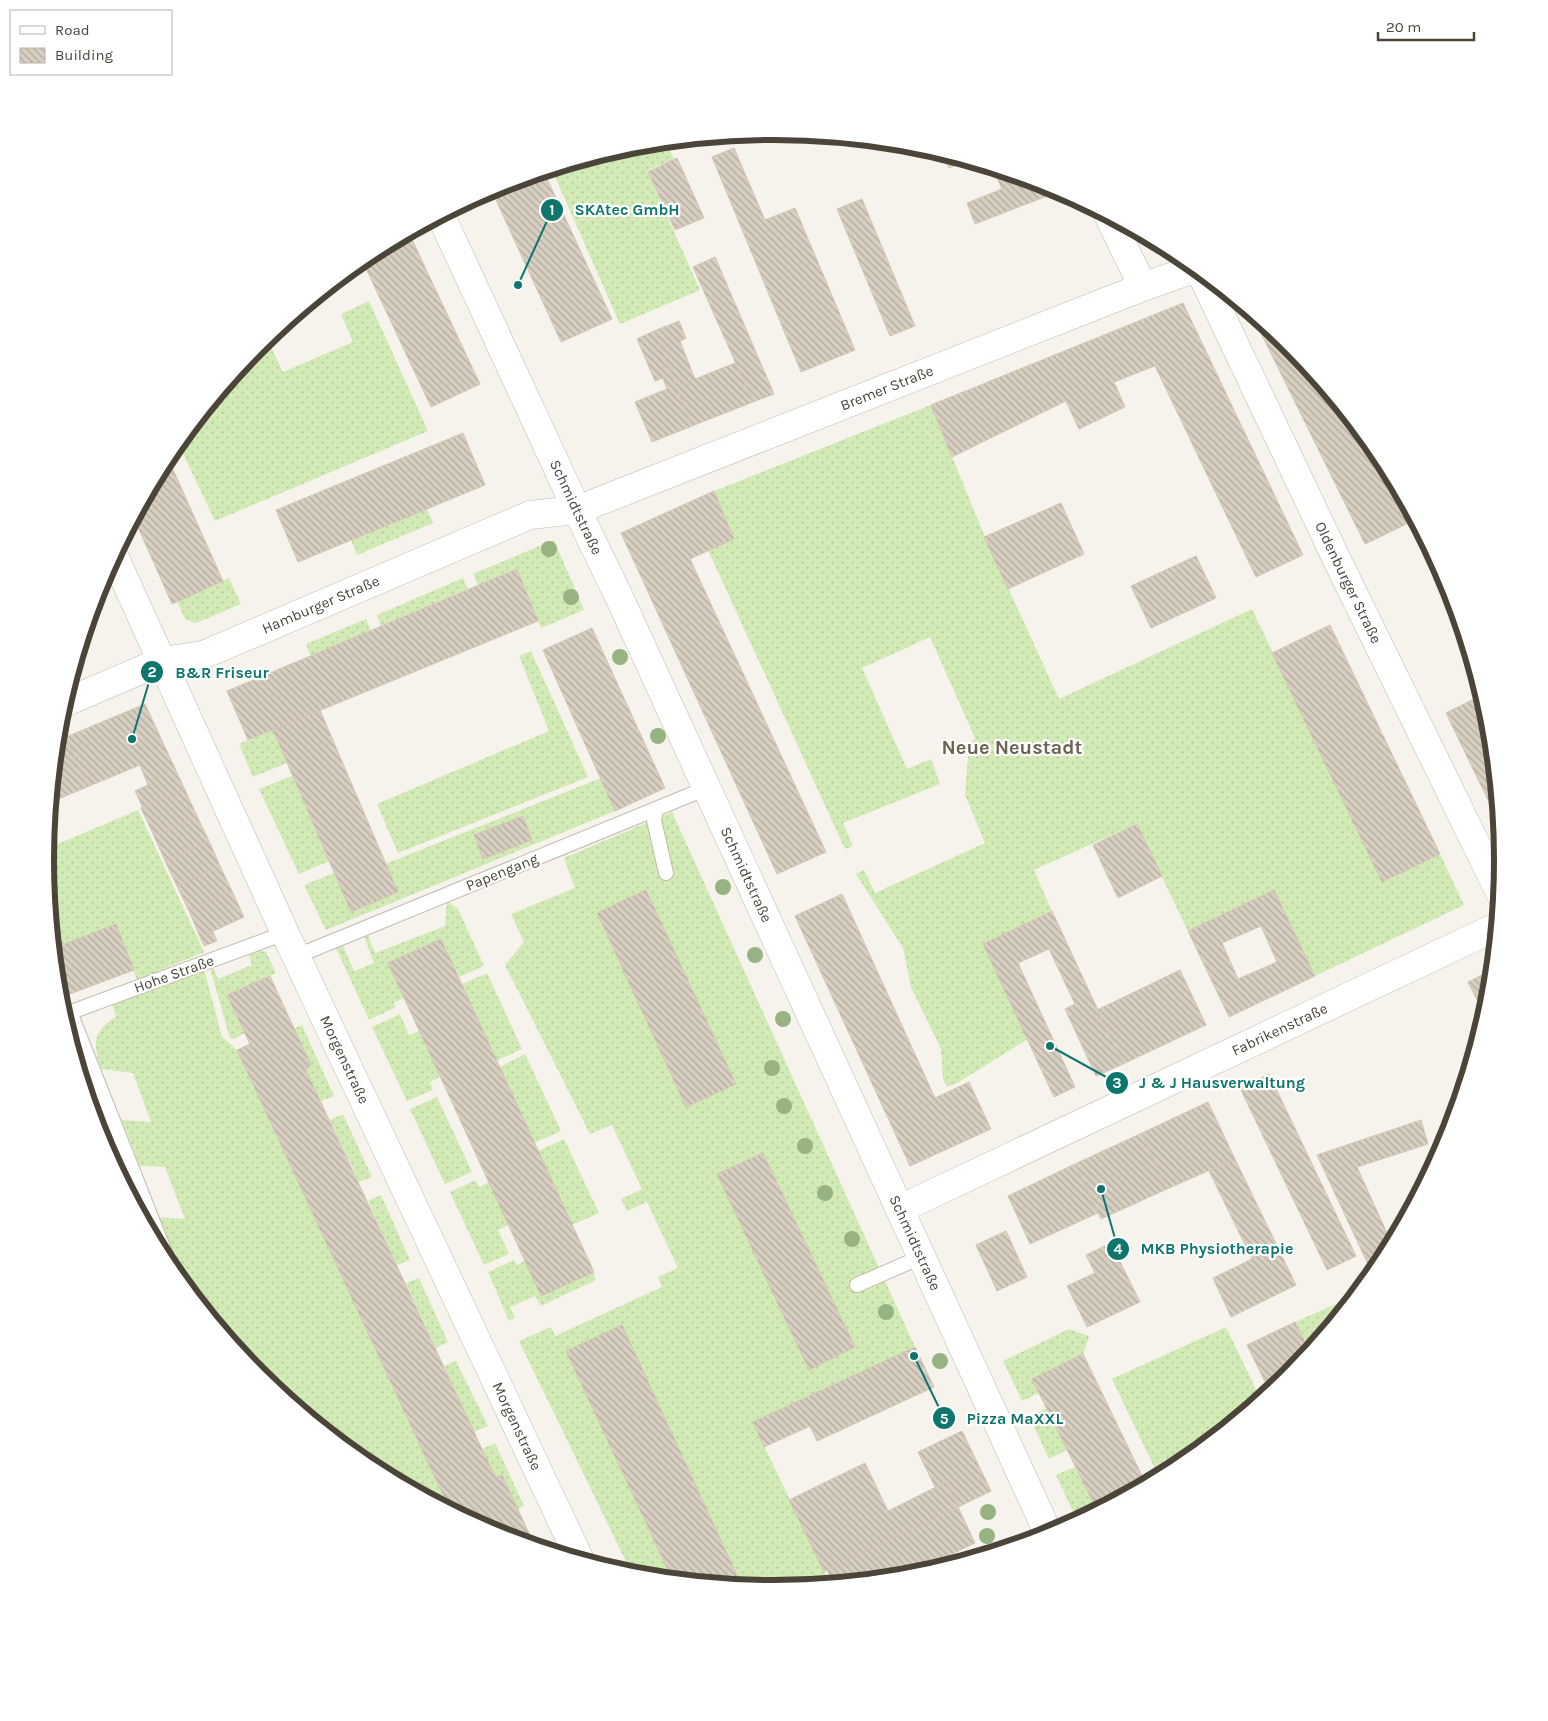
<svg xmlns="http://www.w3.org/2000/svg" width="1548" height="1721" font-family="Karla,sans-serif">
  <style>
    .grass { fill: url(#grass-dots); fill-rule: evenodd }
    .building { fill: url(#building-back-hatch); stroke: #d3c7b4; fill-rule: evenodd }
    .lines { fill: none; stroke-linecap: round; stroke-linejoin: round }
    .lane-casing { stroke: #c2bbae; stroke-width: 16 }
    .street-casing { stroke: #c2bbae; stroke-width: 29 }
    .lane { stroke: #fff; stroke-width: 14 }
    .street { stroke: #fff; stroke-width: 28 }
    .tree { fill: #97b381 }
    .labels { text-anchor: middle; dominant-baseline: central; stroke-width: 4.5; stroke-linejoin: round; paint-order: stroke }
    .street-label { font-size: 15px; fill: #4b4439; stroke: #fff }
    .district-label { font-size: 20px; font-weight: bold; fill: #6e6250; stroke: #fff }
    .rim { fill: none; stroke: #4b4439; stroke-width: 6 }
    .leader { fill: none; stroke: #0f766e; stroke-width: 2 }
    .callout-dot { fill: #0f766e; stroke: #fff; stroke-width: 2 }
    .mark-label { font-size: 15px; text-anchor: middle; font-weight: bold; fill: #fff }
    .callout-label { font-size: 16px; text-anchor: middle; font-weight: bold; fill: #0f766e; stroke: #fff; stroke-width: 4.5; stroke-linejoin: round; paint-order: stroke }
  </style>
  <defs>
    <pattern id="grass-dots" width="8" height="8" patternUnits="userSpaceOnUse" patternTransform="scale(1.25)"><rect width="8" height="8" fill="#d2eab5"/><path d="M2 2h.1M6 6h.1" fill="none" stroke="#b6ca9c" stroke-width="1.8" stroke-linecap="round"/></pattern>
    <pattern id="building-back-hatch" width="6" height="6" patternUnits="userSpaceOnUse" patternTransform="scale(1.25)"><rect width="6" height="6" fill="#d8cfc1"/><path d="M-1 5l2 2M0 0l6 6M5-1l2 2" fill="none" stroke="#b1aa9e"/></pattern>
  </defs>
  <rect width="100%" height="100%" fill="#f6f3ec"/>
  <!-- grass -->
  <g class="grass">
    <path d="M666 142 674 159 647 171 700 290 620 324 552 170 632 145Z"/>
    <path d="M369 301 428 431 215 521 178 443 252 353 270 345 283 372 353 342 341 314Z"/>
    <path d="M931 405 985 537 1059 699 1252 609 1382 882 1440 854 1464 905 1315 976 1274 891 1188 931 1136 824 1034 870 1052 911 983 944 1028 1039 957 1083 947 1087 943 1079 941 1049 911 987 903 948 856 874 864 870 875 893 985 843 965 795 969 745 975 738 930 637 862 668 907 769 931 759 940 784 843 823 853 846 845 849 708 550 734 538 714 491Z"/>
    <path d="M427 509 433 523 357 555 351 540Z"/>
    <path d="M554 540 584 610 541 628 517 569 478 585 473 574Z"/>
    <path d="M229 578 241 604 196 623 185 619 177 601Z"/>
    <path d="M463 578 468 589 381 626 377 615Z"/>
    <path d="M366 619 371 631 311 656 306 644Z"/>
    <path d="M531 651 588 777 398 853 377 804 549 731 519 656Z"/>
    <path d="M273 730 287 763 253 777 239 744Z"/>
    <path d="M292 776 329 861 299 874 259 789Z"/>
    <path d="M601 778 615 811 326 930 304 885 334 873 351 912 398 892 385 864Z"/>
    <path d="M138 810 204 952 137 980 116 924 54 948 45 860 46 849Z"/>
    <path d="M672 812 915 1347 753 1422 830 1584 774 1589 742 1586 622 1325 566 1351 672 1579 633 1576 519 1341 551 1327 555 1336 662 1287 658 1277 678 1268 647 1202 627 1211 621 1199 642 1189 612 1125 590 1134 505 965 524 942 511 914 575 888 564 858ZM646 890 736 1084 686 1107 597 913ZM763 1153 855 1347 809 1369 718 1174Z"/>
    <path d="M447 901 458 909 484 966 459 977 441 939 388 963 404 998 393 1003 396 1007 369 1020 335 946 342 943 354 971 374 963 363 934 367 933 375 953 445 926Z"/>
    <path d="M255 950 266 952 276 973 228 995 245 1033 234 1039 230 1038 210 968 213 967 218 979 252 965 248 952Z"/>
    <path d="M204 969 222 1037 237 1050 450 1510 369 1466 258 1376 183 1285 156 1217 185 1219 165 1167 140 1166 122 1120 151 1122 133 1073 101 1069C93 1045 92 1031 116 1017L112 1003Z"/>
    <path d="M487 973 522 1049 496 1061 462 984Z"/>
    <path d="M400 1014 409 1035 419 1031 440 1077 430 1082 433 1090 407 1101 372 1027Z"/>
    <path d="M302 1025 334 1096 321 1101 305 1068 311 1065 294 1029Z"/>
    <path d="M525 1054 561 1131 534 1143 500 1067Z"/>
    <path d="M81 1060 132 1190 128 1192 100 1139 77 1061Z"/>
    <path d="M437 1097 472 1172 445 1184 410 1109Z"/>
    <path d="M343 1114 372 1177 359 1182 330 1120Z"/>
    <path d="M564 1139 599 1213 572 1225 538 1151Z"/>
    <path d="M476 1180 479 1187 489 1182 509 1225 498 1230 509 1254 484 1265 450 1192Z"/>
    <path d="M381 1195 410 1260 397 1265 368 1201Z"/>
    <path d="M514 1260 517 1265 525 1261 593 1272 596 1280 541 1306 535 1296 510 1307 515 1318 509 1321 488 1272Z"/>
    <path d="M419 1278 448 1342 436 1348 406 1283Z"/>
    <path d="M1355 1296 1310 1352 1295 1322Z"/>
    <path d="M1226 1327 1261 1400 1179 1467 1159 1477 1112 1379Z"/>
    <path d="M1069 1329 1089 1336 1083 1354 1039 1393 1022 1401 1003 1361Z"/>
    <path d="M456 1361 488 1426 474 1432 444 1366Z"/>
    <path d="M1047 1408 1067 1450 1049 1459 1029 1416Z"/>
    <path d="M495 1443 524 1506 518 1509 502 1475 496 1478 482 1449Z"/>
    <path d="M1075 1467 1096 1508 1076 1518 1056 1475Z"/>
  </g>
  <!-- building -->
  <g class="building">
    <path d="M734 148 765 220 795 208 855 350 801 372 712 157Z"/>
    <path d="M943 154 966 161 949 168Z"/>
    <path d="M677 158 704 218 675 230 648 172Z"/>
    <path d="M993 169 1053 187 1060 191 975 224 967 203 1002 189Z"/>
    <path d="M544 172 612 319 561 342 491 189Z"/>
    <path d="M862 199 915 326 890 336 837 209Z"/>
    <path d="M409 233 480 384 431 407 362 260 369 254Z"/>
    <path d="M715 257 774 394 753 402 693 267Z"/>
    <path d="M1183 303 1303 555 1256 577 1155 366 1114 382 1125 407 1079 429 1066 401 952 457 931 405Z"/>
    <path d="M1252 315 1290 345 1379 454 1396 489 1398 488 1415 520 1365 544Z"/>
    <path d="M679 321 686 338 680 341 695 379 735 363 753 402 692 426 654 331Z"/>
    <path d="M654 331 692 426 652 442 635 402 667 389 663 378 655 381 637 339Z"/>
    <path d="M463 433 485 485 298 562 276 510Z"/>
    <path d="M167 456 223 581 172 604 134 518Z"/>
    <path d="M714 491 734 539 690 559 826 852 777 874 621 533Z"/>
    <path d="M1061 503 1084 554 1008 589 984 537Z"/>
    <path d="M1196 556 1216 598 1151 628 1131 586Z"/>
    <path d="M517 569 538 621 248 740 227 691Z"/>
    <path d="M1330 625 1440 854 1382 882 1272 653Z"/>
    <path d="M592 628 665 788 615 811 543 650Z"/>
    <path d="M1482 695 1489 719 1500 825 1446 713Z"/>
    <path d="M145 704 185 790 143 808 135 791 148 785 140 765 87 787 66 737Z"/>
    <path d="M320 710 398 892 351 912 273 730Z"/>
    <path d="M66 737 87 787 51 802 57 741Z"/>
    <path d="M185 790 197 816 154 836 141 808Z"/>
    <path d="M197 816 209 841 165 861 154 836Z"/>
    <path d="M523 816 532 840 483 859 474 835Z"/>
    <path d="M1137 824 1162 876 1118 898 1093 845Z"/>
    <path d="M209 841 220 866 177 886 165 861Z"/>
    <path d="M220 866 232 891 189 911 177 886Z"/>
    <path d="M646 890 736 1084 686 1107 597 913Z"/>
    <path d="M1274 890 1315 976 1229 1017 1188 931ZM1261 926 1277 962 1238 979 1222 943Z"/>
    <path d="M232 891 244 917 200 937 189 911Z"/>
    <path d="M842 894 935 1098 969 1082 991 1129 910 1166 795 916Z"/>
    <path d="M1052 911 1123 1064 1096 1076 1065 1009 1075 1004 1049 949 1018 963 1075 1087 1054 1097 983 944Z"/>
    <path d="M116 924 134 970 59 998 54 948Z"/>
    <path d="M213 932 217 941 204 946 200 937Z"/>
    <path d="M441 939 594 1272 541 1296 388 963Z"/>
    <path d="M1180 970 1206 1025 1123 1064 1097 1010Z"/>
    <path d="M1492 970 1489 1003 1485 1016 1468 982Z"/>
    <path d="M270 976 311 1065 305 1068 482 1449 496 1478 502 1475 535 1546 495 1534 450 1510 237 1050 250 1044 227 995Z"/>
    <path d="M1269 1074 1356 1256 1327 1270 1240 1088Z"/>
    <path d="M1208 1102 1235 1159 1167 1189 1142 1133Z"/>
    <path d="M1421 1120 1428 1144 1357 1167 1392 1244 1380 1266 1373 1275 1317 1155Z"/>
    <path d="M1142 1133 1167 1189 1101 1219 1075 1164Z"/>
    <path d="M763 1153 855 1347 809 1370 717 1174Z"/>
    <path d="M1235 1159 1296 1285 1231 1317 1213 1278 1252 1259 1209 1171Z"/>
    <path d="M1075 1164 1098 1213 1030 1244 1008 1196Z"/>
    <path d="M1006 1231 1027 1277 997 1291 976 1245Z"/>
    <path d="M1111 1243 1140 1302 1087 1327 1067 1286 1095 1273 1086 1255Z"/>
    <path d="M1295 1322 1310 1352 1289 1376 1270 1392 1247 1345Z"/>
    <path d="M622 1325 742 1586 672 1579 566 1351Z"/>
    <path d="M915 1347 934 1387 817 1441 810 1426 764 1447 753 1422Z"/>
    <path d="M1083 1354 1146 1484 1097 1510 1032 1379Z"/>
    <path d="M962 1431 991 1491 958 1507 946 1482 935 1487 918 1452Z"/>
    <path d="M865 1463 888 1511 946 1482 958 1507 824 1572 789 1500Z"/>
    <path d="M958 1507 975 1543 904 1577 834 1584 827 1570Z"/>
  </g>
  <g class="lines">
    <!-- lane casing -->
    <g class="lane-casing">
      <g id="lane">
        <path d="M656 809 654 820 666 873"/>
        <path d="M297 956 707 788"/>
        <path d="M70 1012 172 1270"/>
        <path d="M63 1015 285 933"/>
        <path d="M857 1285 921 1257"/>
      </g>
    </g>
    <!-- street casing -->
    <g class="street-casing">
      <g id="street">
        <path id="s1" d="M441 216 577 510 620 599 1049 1535"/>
        <path d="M1109 217 1143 287"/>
        <path id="s2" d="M1200 271 1338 562 1500 893"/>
        <path id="s3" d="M114 556 285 933 580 1560"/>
        <path id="s4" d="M64 703 162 661 203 655 530 515 577 510 1143 287 1196 268"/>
        <path id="s5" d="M900 1209 1496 927"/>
      </g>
    </g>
    <!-- lane -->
    <use href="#lane" class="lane"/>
    <!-- street -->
    <use href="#street" class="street"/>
  </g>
  <!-- trees -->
  <g class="tree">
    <circle cx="549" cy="549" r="8"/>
    <circle cx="571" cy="597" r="8"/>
    <circle cx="620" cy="657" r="8"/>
    <circle cx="658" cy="736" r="8"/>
    <circle cx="723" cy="887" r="8"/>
    <circle cx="755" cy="955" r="8"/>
    <circle cx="783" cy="1019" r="8"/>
    <circle cx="772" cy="1068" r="8"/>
    <circle cx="784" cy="1106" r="8"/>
    <circle cx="805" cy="1146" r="8"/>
    <circle cx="825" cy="1193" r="8"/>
    <circle cx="852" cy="1239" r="8"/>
    <circle cx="886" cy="1312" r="8"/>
    <circle cx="940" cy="1361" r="8"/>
    <circle cx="988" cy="1512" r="8"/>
    <circle cx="987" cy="1536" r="8"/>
  </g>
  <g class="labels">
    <!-- street labels -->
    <g class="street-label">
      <text stroke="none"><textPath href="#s4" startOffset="884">Bremer Straße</textPath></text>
      <text stroke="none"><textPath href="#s1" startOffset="321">Schmidtstraße</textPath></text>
      <text stroke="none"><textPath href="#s2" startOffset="345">Oldenburger Straße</textPath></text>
      <text stroke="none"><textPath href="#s4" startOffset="276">Hamburger Straße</textPath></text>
      <text transform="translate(502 872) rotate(-22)">Papengang</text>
      <text stroke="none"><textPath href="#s1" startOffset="726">Schmidtstraße</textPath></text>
      <text transform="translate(174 974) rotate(-20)">Hohe Straße</text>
      <text stroke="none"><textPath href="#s5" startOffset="420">Fabrikenstraße</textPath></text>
      <text stroke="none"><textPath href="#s3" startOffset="554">Morgenstraße</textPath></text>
      <text stroke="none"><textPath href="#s1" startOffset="1131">Schmidtstraße</textPath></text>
      <text stroke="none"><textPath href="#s3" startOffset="959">Morgenstraße</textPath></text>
    </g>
    <!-- district labels -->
    <g class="district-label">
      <text x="1012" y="747">Neue Neustadt</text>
    </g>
  </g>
  <!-- crop -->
  <path d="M0 0H1548V1721H0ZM54 860a720 720 0 1 1 1440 0a720 720 0 1 1-1440 0Z" fill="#fff" fill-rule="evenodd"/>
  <path class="rim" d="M54 860a720 720 0 1 1 1440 0a720 720 0 1 1-1440 0Z"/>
  <!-- callouts -->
  <path class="leader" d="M518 285L552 210M132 739L152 672M1050 1046L1117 1083M1101 1189L1118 1249M914 1356L944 1418"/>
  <g class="callout-dot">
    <circle cx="518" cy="285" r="5"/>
    <circle cx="132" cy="739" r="5"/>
    <circle cx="1050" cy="1046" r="5"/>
    <circle cx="1101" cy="1189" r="5"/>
    <circle cx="914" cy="1356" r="5"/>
    <circle cx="552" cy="210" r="12"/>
    <circle cx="152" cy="672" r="12"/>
    <circle cx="1117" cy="1083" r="12"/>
    <circle cx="1118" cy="1249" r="12"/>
    <circle cx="944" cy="1418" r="12"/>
  </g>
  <g class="mark-label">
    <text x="552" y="215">1</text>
    <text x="152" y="677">2</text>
    <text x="1117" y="1088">3</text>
    <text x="1118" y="1254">4</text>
    <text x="944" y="1424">5</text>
  </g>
  <g class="callout-label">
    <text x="627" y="215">SKAtec GmbH</text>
    <text x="222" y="678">B&amp;R Friseur</text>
    <text x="1222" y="1088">J &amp; J Hausverwaltung</text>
    <text x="1217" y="1254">MKB Physiotherapie</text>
    <text x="1015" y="1424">Pizza MaXXL</text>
  </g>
  <!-- legend -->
  <rect x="10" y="10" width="162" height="65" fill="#ffffff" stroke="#b7b4b0"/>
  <rect x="20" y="26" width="25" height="8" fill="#ffffff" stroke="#b7b4b0"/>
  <text x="55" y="35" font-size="15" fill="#4b4439">Road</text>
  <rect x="20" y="48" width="25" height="15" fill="url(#building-back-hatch)" stroke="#b7b4b0"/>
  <text x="55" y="60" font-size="15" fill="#4b4439">Building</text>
  <!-- scale -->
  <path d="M1378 32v8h96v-8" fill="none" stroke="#4b4439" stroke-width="2.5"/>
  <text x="1386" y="32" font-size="15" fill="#4b4439" stroke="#ffffff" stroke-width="4" paint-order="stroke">20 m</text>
</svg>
